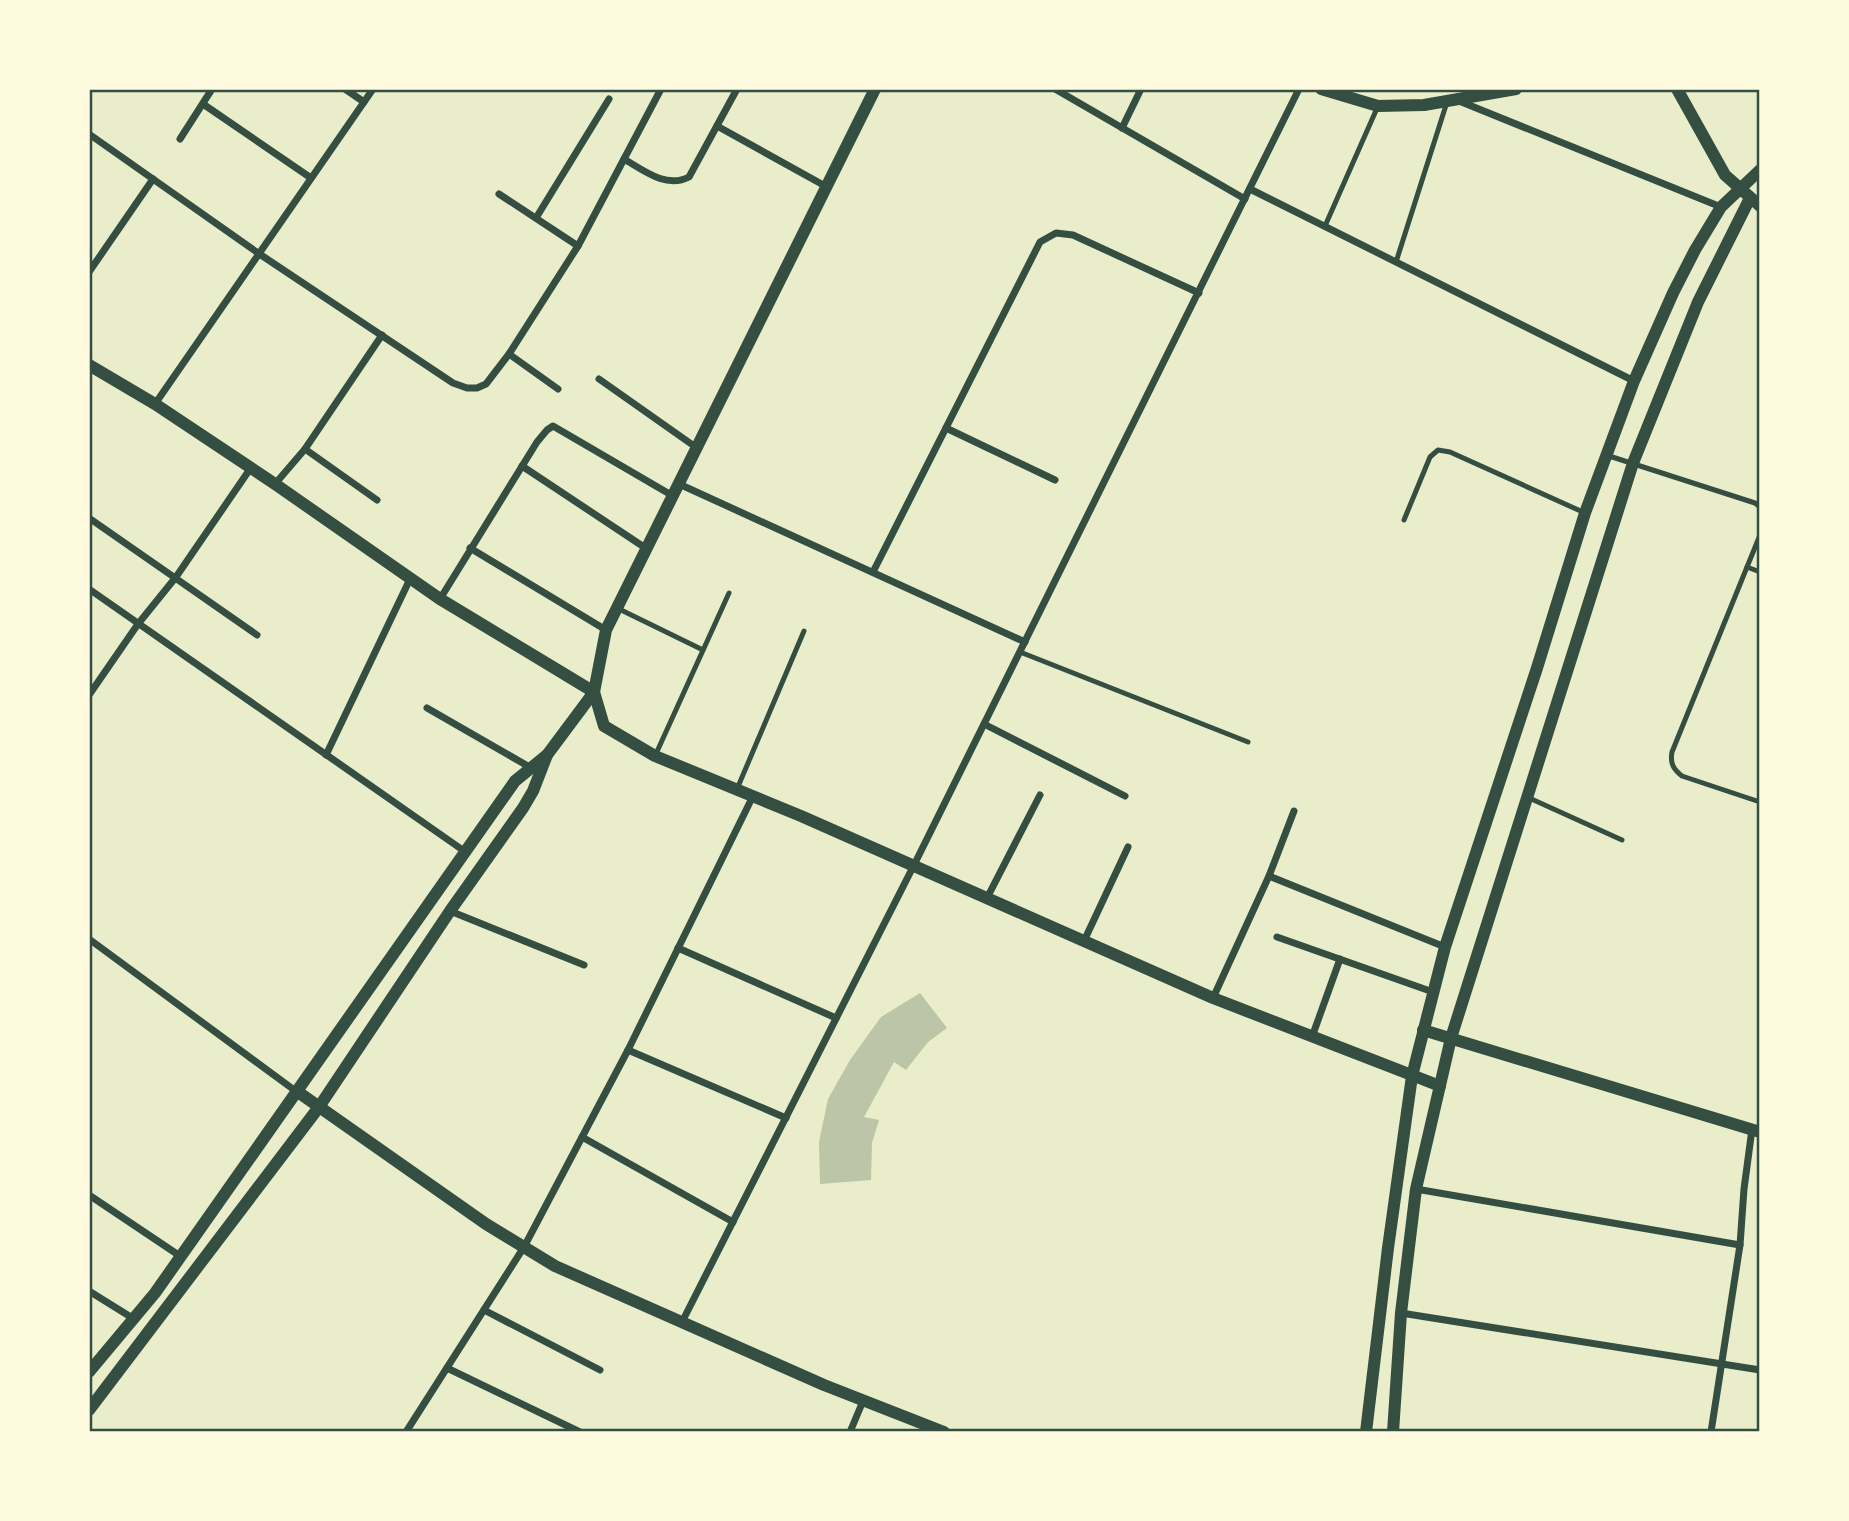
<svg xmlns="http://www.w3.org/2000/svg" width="1849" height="1521" font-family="'Open Sans',sans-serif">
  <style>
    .building { fill: #bcc5a7 }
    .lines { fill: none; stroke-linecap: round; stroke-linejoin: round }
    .service { stroke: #344e41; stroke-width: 5 }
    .minor { stroke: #344e41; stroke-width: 7 }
    .tertiary { stroke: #344e41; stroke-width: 12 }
    .neatline { fill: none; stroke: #344e41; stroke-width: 2.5 }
  </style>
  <rect width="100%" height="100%" fill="#e9edc9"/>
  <!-- building -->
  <path class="building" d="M920 993 947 1028 928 1042 906 1070 894 1062 864 1117 879 1120 872 1143 871 1180 820 1184 819 1142 828 1099 850 1060 881 1017Z"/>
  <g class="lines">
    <!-- service -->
    <g class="service">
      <path d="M1325 226 1378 106"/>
      <path d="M1396 262 1447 102"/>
      <path d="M1606 455 1755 503 1760 507"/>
      <path d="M1404 520 1430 457 1438 450 1450 452 1585 513"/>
      <path d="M1760 535 1672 752C1670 763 1673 769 1682 776L1760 802"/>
      <path d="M1747 567 1760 572"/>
      <path d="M617 608 703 650"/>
      <path d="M1020 652 1248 742"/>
      <path d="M655 756 729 593"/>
      <path d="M737 789 804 631"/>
      <path d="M1527 797 1622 840"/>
    </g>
    <!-- minor -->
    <g class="minor">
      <path d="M345 89 364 102"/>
      <path d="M1055 89 1245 199"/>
      <path d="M1459 101 1721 207"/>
      <path d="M203 104 311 178"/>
      <path d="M717 126 827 187"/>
      <path d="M1122 128 1141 89"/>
      <path d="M89 134 258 253 453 383 467 388H477L486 384 509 354 578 246 661 89"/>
      <path d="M180 139 212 89"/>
      <path d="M624 159C643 170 666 189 689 177L737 89"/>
      <path d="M1250 189 1634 381"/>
      <path d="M499 194 578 246"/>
      <path d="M536 218 609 99"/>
      <path d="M89 272 153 179"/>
      <path d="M509 354 558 389"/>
      <path d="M599 379 697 448"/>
      <path d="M155 404 373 89"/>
      <path d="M946 428 1055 480"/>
      <path d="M305 449 377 500"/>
      <path d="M522 466 647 549"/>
      <path d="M275 484 305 449 382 335"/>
      <path d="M679 484 1025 642"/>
      <path d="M89 518 257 635"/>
      <path d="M470 548 606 630"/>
      <path d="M873 572 1040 242 1056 233 1073 235 1199 293"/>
      <path d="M89 589 467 853"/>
      <path d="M440 599 537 442 547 430 553 426 673 496"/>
      <path d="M89 695 138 624 176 577 250 469"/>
      <path d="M427 708 533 769"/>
      <path d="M984 724 1125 796"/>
      <path d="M326 755 410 579"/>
      <path d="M1269 876 1445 947"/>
      <path d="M987 898 1040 795"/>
      <path d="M450 911 584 965"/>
      <path d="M1277 937 1433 992"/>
      <path d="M89 939 297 1092"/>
      <path d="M1084 941 1128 847"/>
      <path d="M678 948 836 1018"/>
      <path d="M1213 998 1269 876 1294 811"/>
      <path d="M1312 1037 1340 959"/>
      <path d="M628 1050 786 1118"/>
      <path d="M582 1137 733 1222"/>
      <path d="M1416 1189 1740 1245"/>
      <path d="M89 1195 180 1256"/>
      <path d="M89 1291 134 1319"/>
      <path d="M484 1310 600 1370"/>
      <path d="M1401 1313 1760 1370"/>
      <path d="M682 1322 914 865 1299 89"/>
      <path d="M447 1368 580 1432"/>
      <path d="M406 1432 524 1247 628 1050 753 796"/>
      <path d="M850 1432 863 1401"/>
      <path d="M1711 1432 1740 1245 1744 1189 1752 1129"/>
    </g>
    <!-- tertiary -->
    <g class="tertiary">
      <path d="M1321 89 1378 106 1424 105 1516 89"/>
      <path d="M1677 89 1725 175 1760 206"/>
      <path d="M89 365 155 404 275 484 440 599 594 692 604 726 655 756 801 816 1213 998 1440 1086"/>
      <path d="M1423 1030 1760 1132"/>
      <path d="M298 1092 486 1224 555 1266 824 1385 944 1432"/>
      <path d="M89 1372 155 1293 515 781 547 755 594 692 606 630 875 89"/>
      <path d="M89 1410 319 1107 450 911 523 808 533 791 547 755"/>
      <path d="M1366 1432 1388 1248 1412 1076 1445 947 1537 668 1585 513 1634 381 1673 293 1695 250 1721 207 1760 170"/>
      <path d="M1393 1432 1401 1313 1416 1189 1451 1038 1633 463 1698 302 1750 198"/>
    </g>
  </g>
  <!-- border -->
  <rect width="1849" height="1521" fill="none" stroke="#fefae0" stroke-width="182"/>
  <rect x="91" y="91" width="1667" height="1339" class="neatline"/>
</svg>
